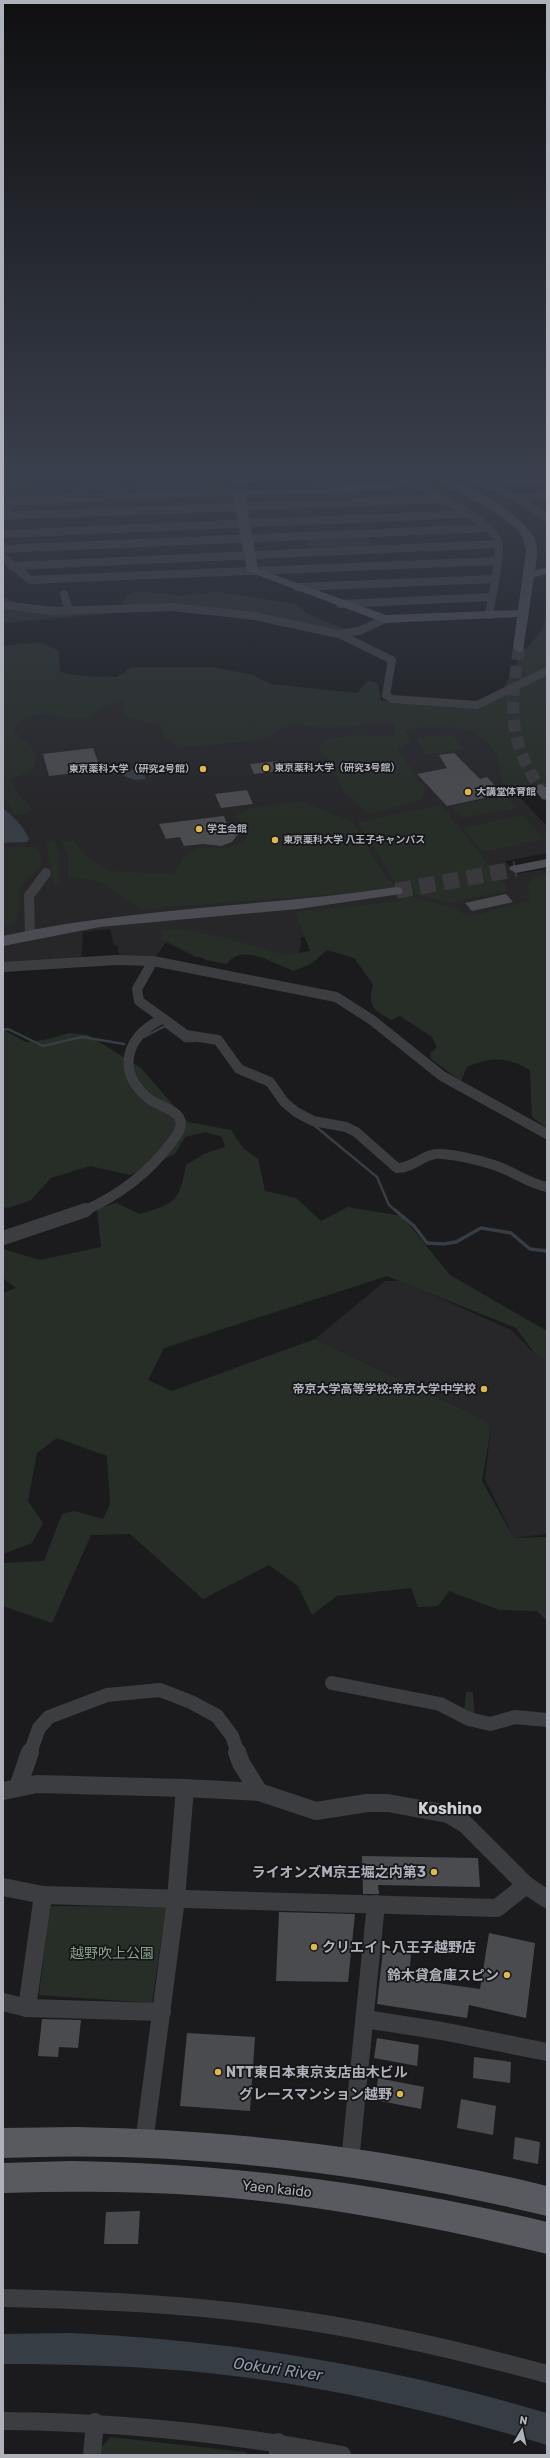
<svg xmlns="http://www.w3.org/2000/svg" width="550" height="2458" font-family="Rubik,'Noto Sans JP',sans-serif">
  <style>
    .built { fill: #27272a }
    .green { fill: #272e28 }
    .water { fill: #363d44 }
    .lines { fill: none; stroke-linecap: round; stroke-linejoin: round }
    .stream-far1 { stroke: #363d44; stroke-width: 2.5 }
    .stream { stroke: #363d44; stroke-width: 3.5 }
    .river { fill: #363d44; fill-rule: evenodd }
    .building { fill: #4a4b4f }
    .secondary-tunnel-far1 { stroke: #39393d; stroke-width: 12; stroke-dasharray: 12 6; stroke-linecap: butt }
    .secondary-tunnel { stroke: #39393d; stroke-width: 16; stroke-dasharray: 16 8; stroke-linecap: butt }
    .street-far3 { stroke: #3c3d41; stroke-width: 8 }
    .street-far2 { stroke: #3c3d41; stroke-width: 10 }
    .street-far1 { stroke: #3c3d41; stroke-width: 14 }
    .street { stroke: #3c3d41; stroke-width: 18 }
    .secondary { fill: #4a4c51; fill-rule: evenodd }
    .primary { fill: #595a60; fill-rule: evenodd }
    .secondary-bridge { stroke: #4a4c51; stroke-width: 12 }
    .poi-dot { fill: #deb751; stroke: #161618; stroke-width: 1.5 }
    .labels { text-anchor: middle; dominant-baseline: central; stroke-width: 3.5; stroke-linejoin: round; paint-order: stroke }
    .far-poi-label { font-size: 10px; font-weight: bold; fill: #afb2bb; stroke: #161618; text-anchor: start }
    .poi-label { font-size: 12px; font-weight: bold; fill: #afb2bb; stroke: #161618; text-anchor: end }
    .near-poi-label { font-size: 14px; font-weight: bold; fill: #afb2bb; stroke: #161618; text-anchor: end }
    .near-park-label { font-size: 14px; fill: #88a38c; stroke: #161618 }
    .near-street-label { font-size: 14px; fill: #afb2bb; stroke: #161618 }
    .near-neighbourhood-label { font-size: 16px; font-weight: bold; fill: #cfd1d7; stroke: #161618 }
    .near-water-label { font-size: 16px; font-style: italic; fill: #8b9db1; stroke: #161618 }
  </style>
  <rect width="100%" height="100%" fill="#1b1b1d"/>
  <!-- built -->
  <g class="built">
    <path d="M109 675 114 684 117 702 150 699 499 724 503 774 510 787 547 826V853L505 861 516 874 547 869V903L410 929 301 937 300 950 287 967 214 939 197 958 166 942 153 961 120 960 117 945H114L110 929 83 932 81 962 3 967V705L98 685Z"/>
    <path d="M385 1281H402L511 1330 535 1354 547 1359V1534L514 1538 485 1479 491 1427 483 1419 315 1339Z"/>
  </g>
  <!-- green -->
  <g class="green">
    <path d="M107 474H228L226 486 148 488Z"/>
    <path d="M19 483 32 485 38 490 74 491 66 497 17 499 3 510V485Z"/>
    <path d="M368 534 372 548 309 551 306 537Z"/>
    <path d="M135 591 183 596 216 591 296 604 308 614 347 630 325 629 263 613 161 609 3 623V596L16 603 116 611 129 594Z"/>
    <path d="M547 610V787L518 789 501 783C500 776 500 768 498 761 487 721 437 726 405 730L412 742 397 748 425 789 421 800 369 814 343 791 332 763 318 749 326 739 354 735 393 736 396 733 392 723 326 728 292 724 261 740 178 748 165 737 159 725 125 717 123 701C116 703 107 705 100 709 95 712 92 716 87 718 60 724 33 698 14 731L30 744 37 757 33 769 11 779 16 791 32 809 23 815 14 814 7 800 3 798V646L41 642 59 651 60 672 82 676 117 677 132 667H212L253 675 271 684 357 693 368 680 378 684 381 701 460 706 487 699 504 687 520 656 543 629Z"/>
    <path d="M452 734 463 749 427 755 415 738Z"/>
    <path d="M505 796 517 808 462 818 452 807Z"/>
    <path d="M301 801 353 822 384 875 400 890 358 822 441 805 509 890 450 903 401 891 405 895 457 909 468 917 529 901 528 886 534 878 547 874V1128L532 1117 530 1070C506 1057 492 1056 467 1067L461 1081 431 1059 430 1053 437 1047 432 1037 400 1016 391 1020C372 1009 368 1007 373 984L354 958 327 950 311 964 294 971C274 964 242 942 227 964L206 960 162 939V931L175 928 222 937 285 955 310 951 295 912 402 901 388 890 141 909 100 882 74 877 68 879V856L61 841H74L87 857 109 871 175 874 182 858 199 848H226L245 840 248 835 236 815 251 808Z"/>
    <path d="M523 815 544 839 483 852 463 828Z"/>
    <path d="M54 841 60 855 58 870 60 884 54 885 46 842Z"/>
    <path d="M3 847H36L41 856 40 869 27 878 18 891 20 901 15 923 3 927Z"/>
    <path d="M3 1030 26 1042 44 1040 69 1033 88 1035 141 1068 188 1122 231 1130 243 1148 258 1159 265 1191 296 1198 321 1221 348 1207 402 1216 450 1275 547 1331V1360L535 1354 516 1328 387 1276 164 1348 148 1380 172 1391 315 1339 483 1419 491 1427 482 1481 514 1538 547 1537V1621L537 1611 499 1610 449 1591 438 1606 418 1607 411 1588 337 1596 312 1615 298 1586 269 1565 203 1599 130 1534 91 1535 52 1623 3 1606V1563L44 1561 62 1514 74 1511 103 1519 110 1504 107 1456 57 1438 37 1453 28 1501 43 1523 32 1543 3 1554V1293L16 1288 3 1278V1249L40 1260 101 1247 97 1209 116 1203 140 1214C176 1203 179 1202 186 1165L204 1154 225 1147 222 1137 206 1132 185 1137 175 1154 130 1175 90 1166 51 1178 31 1200 8 1208 3 1207Z"/>
    <path d="M466 1692H473L475 1718 464 1712Z"/>
    <path d="M50 1906 166 1907 152 2003 39 1995Z"/>
    <path d="M111 2437 246 2452 247 2455H99L100 2448Z"/>
  </g>
  <!-- water -->
  <g class="water">
    <path d="M142 768 146 779 135 780 123 776 121 772Z"/>
    <path d="M3 808C14 817 23 826 29 839L27 842 3 843Z"/>
  </g>
  <g class="lines">
    <!-- stream-far1 -->
    <g class="stream-far1">
      <path d="M3 1030 8 1029 43 1046 82 1037 124 1044"/>
      <path d="M144 1037 165 1026 185 1041H194"/>
      <path d="M315 1126 377 1177 389 1205 396 1211"/>
    </g>
    <!-- stream -->
    <path class="stream" d="M395 1210 414 1226 427 1243 443 1244 456 1242 481 1228 511 1233 530 1249 547 1251"/>
    <!-- river -->
    <path class="river" d="M71 2333C239 2341 386 2366 547 2413V2445C436 2412 323 2385 208 2373 140 2366 72 2364 3 2364V2334Z"/>
  </g>
  <!-- building -->
  <g class="building">
    <path d="M93 748 101 770 49 776 43 754Z"/>
    <path d="M454 753 480 779 487 777 503 794 447 806 417 774 447 768 439 755Z"/>
    <path d="M279 761 284 770 254 774 250 764Z"/>
    <path d="M247 790 253 804 221 808 215 794Z"/>
    <path d="M224 816 227 824 236 828 238 834 232 842 221 846 203 844 184 846 180 837 166 839 159 824Z"/>
    <path d="M506 894 513 902 472 911 465 903Z"/>
    <path d="M362 1856 478 1858 480 1887 378 1885 379 1894H363Z"/>
    <path d="M279 1912 355 1914 348 1982 276 1981Z"/>
    <path d="M489 1933 535 1943 526 2018 469 2005 467 2018 377 2004 383 1950 411 1954 409 1979 480 1989Z"/>
    <path d="M42 2019 81 2020 78 2048 59 2047 58 2057 38 2056Z"/>
    <path d="M187 2033 255 2037 250 2111 180 2106Z"/>
    <path d="M377 2038 419 2045 417 2066 374 2058Z"/>
    <path d="M474 2057 511 2062 510 2083 473 2078Z"/>
    <path d="M378 2078 424 2087 421 2109 375 2100Z"/>
    <path d="M461 2099 496 2106 493 2135 457 2128Z"/>
    <path d="M515 2137 540 2142 538 2164 513 2159Z"/>
    <path d="M140 2211 138 2244H104L106 2212Z"/>
  </g>
  <g class="lines">
    <!-- secondary-tunnel-far1 -->
    <path class="secondary-tunnel-far1" d="M519 648C511 706 506 737 540 788"/>
    <!-- secondary-tunnel -->
    <path class="secondary-tunnel" d="M396 891 516 869"/>
    <!-- street-far3 -->
    <g class="street-far3">
      <path d="M391 474C413 485 497 520 499 545 500 562 492 597 489 615"/>
      <path d="M469 474 529 505 547 518"/>
      <path d="M235 478 319 474"/>
      <path d="M485 482 547 480"/>
      <path d="M93 484 124 493"/>
      <path d="M515 497 547 495"/>
      <path d="M70 498 105 477"/>
      <path d="M3 513 15 501 231 492 240 494"/>
      <path d="M3 516 439 499"/>
      <path d="M3 534 468 514"/>
      <path d="M3 549 489 528"/>
      <path d="M3 557 30 580 497 561"/>
      <path d="M12 566 499 544"/>
      <path d="M297 587 495 579"/>
      <path d="M64 594 69 611"/>
      <path d="M340 604 492 597"/>
      <path d="M3 605 52 611 173 607 255 616 338 634 359 631 385 619"/>
      <path d="M341 635 392 660 386 695 392 699 477 705 547 671"/>
    </g>
    <!-- street-far2 -->
    <g class="street-far2">
      <path d="M30 934 29 896 46 873"/>
      <path d="M153 961 137 989 139 1001 186 1035 218 1040 239 1069 270 1082 284 1102 296 1112 313 1121 346 1127 356 1132 397 1168C414 1168 425 1152 442 1154 458 1155 478 1160 494 1165 513 1171 527 1183 547 1187"/>
      <path d="M3 967 116 960 153 961 336 997 372 1020 442 1076 547 1134"/>
      <path d="M84 1211C119 1195 147 1175 170 1144 177 1135 184 1128 179 1117 171 1107 157 1106 148 1098 115 1070 127 1036 162 1019"/>
    </g>
    <!-- street-far1 -->
    <g class="street-far1">
      <path d="M3 1238 86 1210"/>
      <path d="M332 1683 440 1704 469 1719 490 1724 515 1717 547 1720"/>
      <path d="M30 1753 39 1728 49 1717 107 1695 160 1690 191 1702 217 1716 232 1736 238 1753"/>
    </g>
    <!-- street -->
    <g class="street">
      <path d="M237 1752 241 1763 259 1792"/>
      <path d="M18 1787 30 1752"/>
      <path d="M3 1791 37 1784 185 1788 259 1792 316 1811 367 1803H388L448 1814 465 1824 526 1885 547 1899"/>
      <path d="M3 1887 43 1895 497 1908 526 1885"/>
      <path d="M3 2002 27 2008 162 2012"/>
      <path d="M27 2008 43 1895"/>
      <path d="M365 2019 442 2031 547 2052"/>
      <path d="M144 2143 176 1899 185 1788"/>
      <path d="M350 2161 376 1904"/>
      <path d="M3 2298C95 2300 187 2304 278 2317 369 2329 458 2350 547 2374"/>
      <path d="M3 2421C118 2422 230 2433 342 2455"/>
      <path d="M278 2442V2455"/>
      <path d="M92 2455 95 2422"/>
    </g>
    <!-- secondary -->
    <g class="secondary">
      <path d="M425 474C454 474 519 511 534 537 539 548 537 559 535 570L547 568V574L534 577 523 651 519 652 513 648 517 617 385 623 247 571 233 496 238 491 374 484 405 480 421 475 426 478C414 494 272 495 245 496L258 569 386 615 518 610 526 551 523 538 516 528 487 507Z"/>
      <path d="M540 784 547 788V800L542 799 533 788Z"/>
      <path d="M547 859V867L516 873 509 869 511 866Z"/>
      <path d="M396 887 401 888 403 891 401 894 298 909 100 927 3 946V936C132 907 265 907 396 887Z"/>
    </g>
    <!-- primary -->
    <g class="primary">
      <path d="M77 2127C236 2130 392 2148 547 2186V2216C369 2173 186 2150 3 2158V2128Z"/>
      <path d="M71 2161C237 2164 386 2184 547 2222V2254C435 2227 323 2205 208 2196 140 2191 72 2191 3 2193V2163Z"/>
    </g>
    <!-- secondary-bridge -->
    <path class="secondary-bridge" d="M421 478 434 474"/>
  </g>
  <!-- sky -->
  <linearGradient id="sky" x2="0" y2="1"><stop stop-color="#0f0f10"/><stop offset="0.58" stop-color="#393f4c"/><stop offset="1" stop-color="#393f4c" stop-opacity="0"/></linearGradient>
  <rect width="550" height="819" fill="url(#sky)"/>
  <!-- markers -->
  <g class="poi-dot">
    <circle cx="266" cy="768" r="4"/>
    <circle cx="203" cy="769" r="4"/>
    <circle cx="468" cy="792" r="4"/>
    <circle cx="199" cy="829" r="4"/>
    <circle cx="275" cy="840" r="4"/>
    <circle cx="484" cy="1389" r="4"/>
    <circle cx="434" cy="1872" r="4"/>
    <circle cx="314" cy="1947" r="4"/>
    <circle cx="507" cy="1975" r="4"/>
    <circle cx="218" cy="2072" r="4"/>
    <circle cx="400" cy="2094" r="4"/>
  </g>
  <g class="labels">
    <!-- far-poi labels -->
    <g class="far-poi-label">
      <text x="274" y="768">東京薬科大学（研究3号館）</text>
      <text x="195" y="769" text-anchor="end">東京薬科大学（研究2号館）</text>
      <text x="476" y="792">大講堂体育館</text>
      <text x="207" y="829">学生会館</text>
      <text x="283" y="840">東京薬科大学 八王子キャンパス</text>
    </g>
    <!-- poi labels -->
    <g class="poi-label">
      <text x="476" y="1389">帝京大学高等学校;帝京大学中学校</text>
    </g>
    <!-- near-poi labels -->
    <g class="near-poi-label">
      <text x="426" y="1872">ライオンズM京王堀之内第3</text>
      <text x="322" y="1947" text-anchor="start">クリエイト八王子越野店</text>
      <text x="499" y="1975">鈴木貸倉庫スピン</text>
      <text x="226" y="2072" text-anchor="start">NTT東日本東京支店由木ビル</text>
      <text x="392" y="2094">グレースマンション越野</text>
    </g>
    <!-- near-park labels -->
    <g class="near-park-label">
      <text x="112" y="1953">越野吹上公園</text>
    </g>
    <!-- near-street labels -->
    <g class="near-street-label">
      <text transform="translate(277 2189) rotate(6)">Yaen kaido</text>
    </g>
    <!-- near-neighbourhood labels -->
    <g class="near-neighbourhood-label">
      <text x="450" y="1808">Koshino</text>
    </g>
    <!-- near-water labels -->
    <g class="near-water-label">
      <text transform="translate(278 2369) rotate(8)">Ookuri River</text>
    </g>
  </g>
  <!-- border -->
  <rect width="550" height="2458" fill="none" stroke="#afb2bb" stroke-width="8"/>
  <!-- north arrow -->
  <g transform="translate(522 2430) rotate(9)" stroke="#161618" stroke-width="3" paint-order="stroke">
  <path d="M0-3L7 15L0 10L-7 15Z" fill="#afb2bb"/>
  <text y="-6" font-size="11" font-weight="bold" text-anchor="middle" fill="#afb2bb">N</text>
  </g>
</svg>
